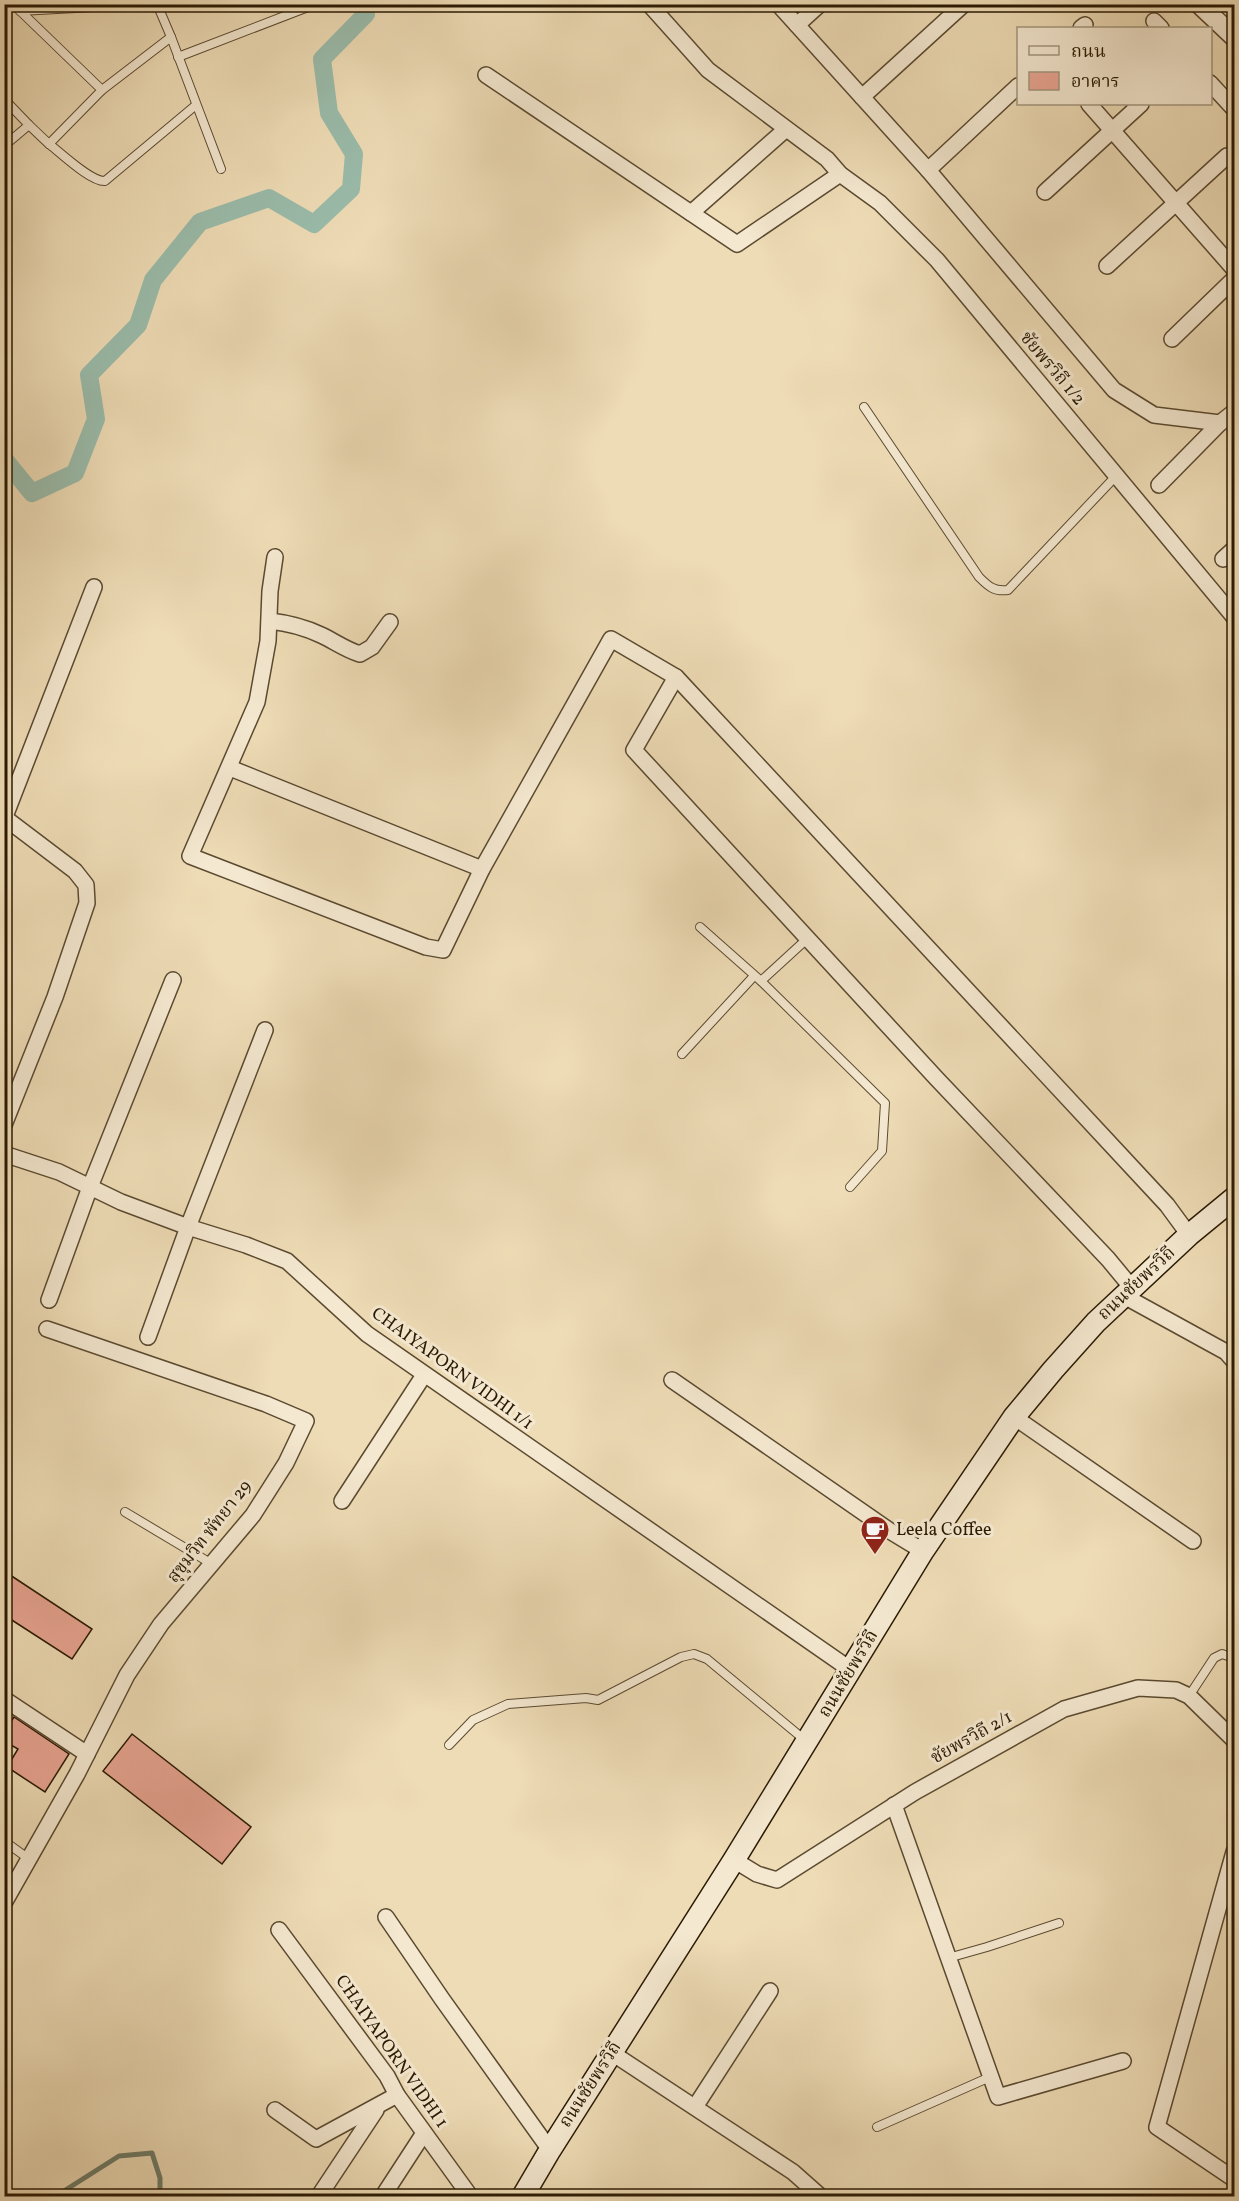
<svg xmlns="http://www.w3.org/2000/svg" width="1239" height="2201" font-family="Vollkorn,'Noto Serif Thai',serif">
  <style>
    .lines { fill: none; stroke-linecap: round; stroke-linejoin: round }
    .stream { stroke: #6d7b68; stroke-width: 5 }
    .canal { stroke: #9abcab; stroke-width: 18 }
    .building { fill: #e9a593; stroke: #2a1a03; stroke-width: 1.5 }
    .service-casing { stroke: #5b4a30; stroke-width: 10 }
    .minor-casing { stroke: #5b4a30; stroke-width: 18 }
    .tertiary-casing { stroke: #5b4a30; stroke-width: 21 }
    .secondary-casing { stroke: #2a1a03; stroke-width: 24 }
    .service { stroke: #f4e8d0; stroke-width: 8 }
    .minor { stroke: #f4e8d0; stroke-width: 15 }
    .tertiary { stroke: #f4e8d0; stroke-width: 18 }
    .secondary { stroke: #f4e8d0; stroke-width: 21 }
    .rail-casing { stroke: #2a1a03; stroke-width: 7 }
    .rail { stroke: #f4e8d0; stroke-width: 4.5; stroke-dasharray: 14; stroke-linecap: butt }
    .labels { text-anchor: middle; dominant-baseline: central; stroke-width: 6; stroke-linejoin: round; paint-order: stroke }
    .street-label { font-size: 18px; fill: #2a1a03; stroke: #f4e8d0 }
    .poi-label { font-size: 18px; fill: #2a1a03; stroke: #f4e8d0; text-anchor: start }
  </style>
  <rect width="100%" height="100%" fill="#eedcb6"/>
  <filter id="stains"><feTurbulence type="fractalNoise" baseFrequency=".00333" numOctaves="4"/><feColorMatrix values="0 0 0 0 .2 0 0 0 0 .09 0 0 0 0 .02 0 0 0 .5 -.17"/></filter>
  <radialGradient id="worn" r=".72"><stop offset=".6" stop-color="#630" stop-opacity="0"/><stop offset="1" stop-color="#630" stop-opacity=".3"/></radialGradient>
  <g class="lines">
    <!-- stream -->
    <path class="stream" d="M56 2196 119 2156 152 2153 160 2178V2196"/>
    <!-- canal -->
    <path class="canal" d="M4 459 32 493 75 473 96 419 89 375 138 325 153 280 200 222 269 198 314 224 351 189 354 154 329 113 322 59 366 14 363 4"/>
  </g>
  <!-- building -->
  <g class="building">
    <path d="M4 1571 92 1629 72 1659 4 1615Z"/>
    <path d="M14 1717 69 1754 45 1792 7 1767 18 1749 4 1741V1732Z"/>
    <path d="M132 1734 251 1827 222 1864 103 1771Z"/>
  </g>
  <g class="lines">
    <!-- service casing -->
    <g class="service-casing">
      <g id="service">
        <path d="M13 4 102 90 171 37"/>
        <path d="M157 4 171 37 221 169"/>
        <path d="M20 11 150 4"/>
        <path d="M178 57 308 7"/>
        <path d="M4 99 29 125"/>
        <path d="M49 144C61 153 91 182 105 181L196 105"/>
        <path d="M4 146 29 125 49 144 102 90"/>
        <path d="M864 407 979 577C988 586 994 592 1008 590L1116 476"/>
        <path d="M700 927 761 981 885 1103 882 1151 850 1187"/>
        <path d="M761 981 808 938"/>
        <path d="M682 1054 754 976"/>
        <path d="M125 1512 212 1564"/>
        <path d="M1189 1696 1214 1658 1222 1654 1234 1658"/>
        <path d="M449 1745 473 1720 508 1704 586 1698 598 1700 681 1657 694 1654 707 1659 806 1741"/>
        <path d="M4 1841 29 1859"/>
        <path d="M948 1958 987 1947 1059 1923"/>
        <path d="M877 2127 990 2077"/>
      </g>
    </g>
    <!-- minor casing -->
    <g class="minor-casing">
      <g id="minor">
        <path d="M649 4 708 70 827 159 840 174 880 203 937 260 1234 617"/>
        <path d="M778 4 928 170 1114 390 1154 415 1220 423 1234 412"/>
        <path d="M1154 21 1161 28"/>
        <path d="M797 25 820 4"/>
        <path d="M1081 28 1085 25"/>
        <path d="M486 75 737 244 840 174"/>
        <path d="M1210 83 1234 109"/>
        <path d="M862 97 964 4"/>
        <path d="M1089 104 1234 269"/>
        <path d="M928 170 1018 86"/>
        <path d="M1045 192 1141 104"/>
        <path d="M691 213 785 130"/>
        <path d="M1107 266 1227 156"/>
        <path d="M1172 339 1234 279"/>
        <path d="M1159 485 1220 423"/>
        <path d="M275 557 270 591 268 641 257 702 190 856 426 947 443 950 482 869 611 639 676 677 1167 1205 1189 1235"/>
        <path d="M1223 559 1234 549"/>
        <path d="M270 621C288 623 304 627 321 635 334 641 346 650 360 654L372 647 390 622"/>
        <path d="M676 677 634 750 937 1079 1108 1259 1132 1288"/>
        <path d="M230 768 482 869"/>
        <path d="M4 819 94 587"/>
        <path d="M4 1125 55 997 87 903 86 885 75 871 5 818"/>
        <path d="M4 1154 59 1172 121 1202 188 1227 246 1245 287 1261 367 1334 851 1670"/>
        <path d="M1124 1296 1226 1352 1234 1361"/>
        <path d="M49 1300 90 1187 173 980"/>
        <path d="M148 1337 188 1227 265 1030"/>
        <path d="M672 1380 890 1531 923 1551"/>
        <path d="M1014 1417 1193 1541"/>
        <path d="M342 1501 424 1375"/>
        <path d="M4 1699 87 1754"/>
        <path d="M894 1805 998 2097 1123 2061"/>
        <path d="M1234 1852 1157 2127 1234 2179"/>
        <path d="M734 1860 757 1874 777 1880 915 1792 1064 1709 1138 1688 1176 1690 1189 1696 1234 1740"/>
        <path d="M4 1903 77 1774 127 1675 161 1624 253 1515 286 1463 306 1421 266 1404 47 1329"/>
        <path d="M386 1917 442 1999 550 2150"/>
        <path d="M279 1930 387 2076 397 2095 470 2196"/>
        <path d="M612 2053 793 2172 820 2196"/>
        <path d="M695 2107 770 1991"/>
        <path d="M275 2110 316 2139 397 2095"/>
        <path d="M319 2196 376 2110"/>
        <path d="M383 2196 424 2133"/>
      </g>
    </g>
    <!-- tertiary casing -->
    <g class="tertiary-casing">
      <path id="tertiary" d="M1199 4 1234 37"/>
    </g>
    <!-- secondary casing -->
    <g class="secondary-casing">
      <path id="secondary" d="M523 2196 550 2150 734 1860 923 1551 1014 1417 1053 1370 1096 1322 1189 1235 1234 1198"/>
    </g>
    <!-- service -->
    <use href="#service" class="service"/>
    <!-- minor -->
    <use href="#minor" class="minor"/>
    <!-- tertiary -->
    <use href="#tertiary" class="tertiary"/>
    <!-- secondary -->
    <use href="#secondary" class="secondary"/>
    <!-- rail casing -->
    <g class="rail-casing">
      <path id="rail" d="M1232 4 1234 7"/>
    </g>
    <!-- rail -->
    <use href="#rail" class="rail"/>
  </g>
  <!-- icons -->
  <defs>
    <g id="cafe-pin" transform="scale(1.5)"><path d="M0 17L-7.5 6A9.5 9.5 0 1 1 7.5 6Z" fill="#8f2418" stroke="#f4e8d0"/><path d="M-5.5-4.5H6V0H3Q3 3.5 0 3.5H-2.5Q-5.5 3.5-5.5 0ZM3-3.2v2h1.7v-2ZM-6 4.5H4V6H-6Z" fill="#fff"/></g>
  </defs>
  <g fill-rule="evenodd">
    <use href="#cafe-pin" x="875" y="1530"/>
  </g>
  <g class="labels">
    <!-- street labels -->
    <g class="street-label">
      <text transform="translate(1052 369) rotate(50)">ชัยพรวิถี 1/2</text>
      <text transform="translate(1137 1284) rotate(-43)">ถนนชัยพรวิถี</text>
      <text transform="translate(452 1369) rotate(36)">CHAIYAPORN VIDHI 1/1</text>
      <text transform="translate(210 1532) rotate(-52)">สุขุมวิท พัทยา 29</text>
      <text transform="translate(849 1674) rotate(-59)">ถนนชัยพรวิถี</text>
      <text transform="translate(972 1738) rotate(-29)">ชัยพรวิถี 2/1</text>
      <text transform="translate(391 2052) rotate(55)">CHAIYAPORN VIDHI 1</text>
      <text transform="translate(591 2085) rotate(-57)">ถนนชัยพรวิถี</text>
    </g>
    <!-- poi labels -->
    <g class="poi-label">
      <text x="896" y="1530">Leela Coffee</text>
    </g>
  </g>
  <!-- margin -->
  <rect width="1239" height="2201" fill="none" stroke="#eedcb6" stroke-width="24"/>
  <rect x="6" y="6" width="1227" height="2189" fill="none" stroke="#2a1a03" stroke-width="3"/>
  <rect x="12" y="12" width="1215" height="2177" fill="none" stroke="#2a1a03" stroke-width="1.5"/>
  <!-- legend -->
  <rect x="1017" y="27" width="195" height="78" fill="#f4e8d0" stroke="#a3967e" stroke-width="1.5"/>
  <rect x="1029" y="46" width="30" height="9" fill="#f4e8d0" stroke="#a3967e" stroke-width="1.5"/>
  <text x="1071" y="57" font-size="18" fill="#2a1a03">ถนน</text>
  <rect x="1029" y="72" width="30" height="18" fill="#e9a593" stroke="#a3967e" stroke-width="1.5"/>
  <text x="1071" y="87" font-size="18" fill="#2a1a03">อาคาร</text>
  <rect width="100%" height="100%" filter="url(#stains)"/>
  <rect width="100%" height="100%" fill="url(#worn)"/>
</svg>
